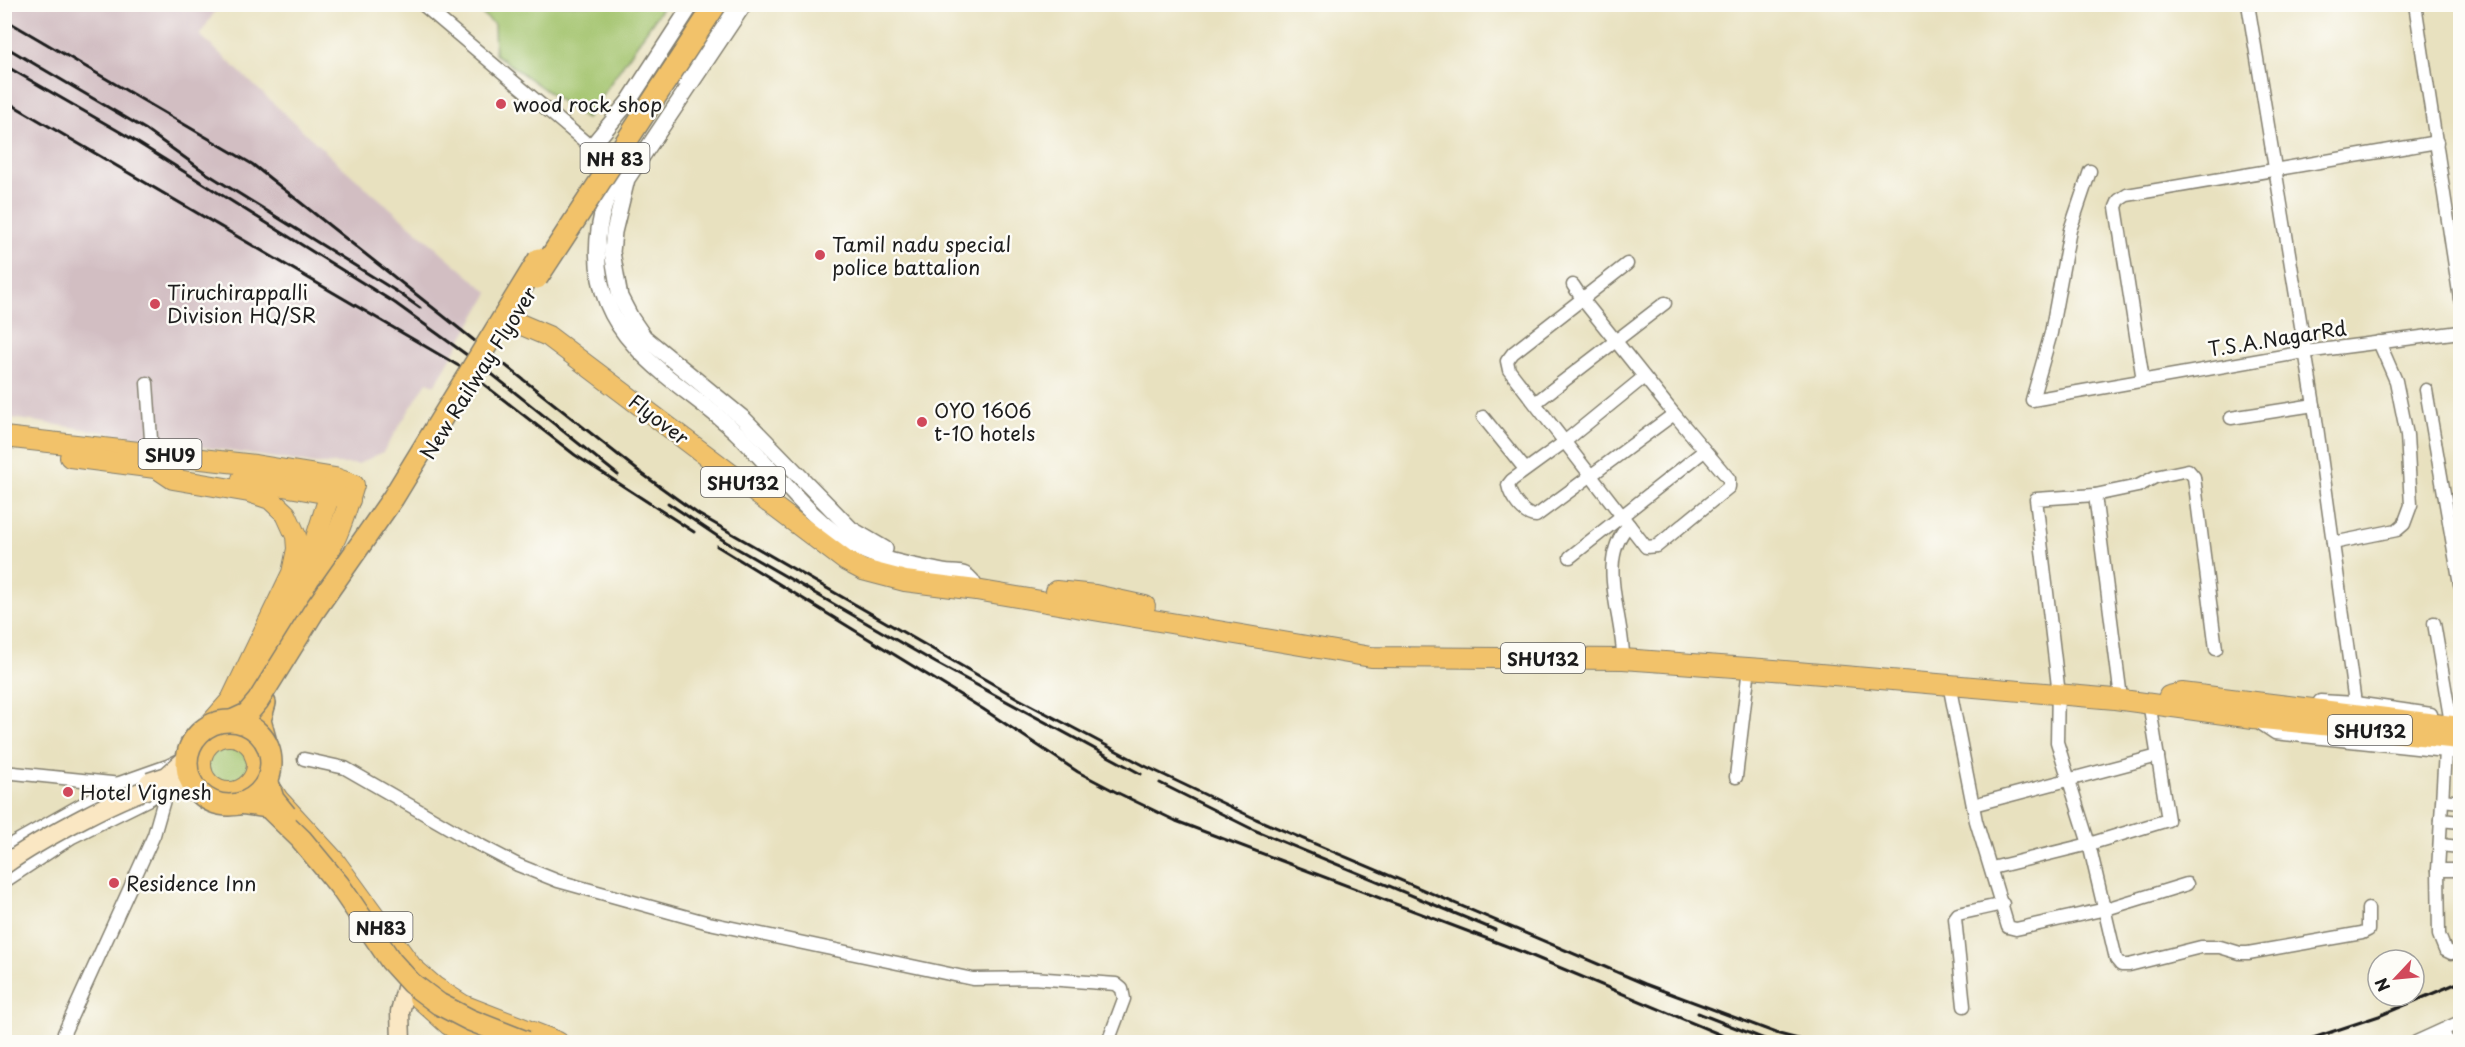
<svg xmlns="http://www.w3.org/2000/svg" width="2465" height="1047" font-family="'Playpen Sans',sans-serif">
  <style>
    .industrial { fill: #d2bec2 }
    .green { fill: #a1c26b; stroke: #5e6f44; stroke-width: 1.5 }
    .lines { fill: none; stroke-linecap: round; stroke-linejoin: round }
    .minor-casing { stroke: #827e6e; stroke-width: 15 }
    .tertiary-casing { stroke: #827e6e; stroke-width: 18 }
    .secondary-casing { stroke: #827e6e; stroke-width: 21 }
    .primary-casing { stroke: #827e6e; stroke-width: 22 }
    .trunk-casing { stroke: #827e6e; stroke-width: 24 }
    .minor { stroke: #fff; stroke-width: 12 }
    .tertiary { stroke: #fff; stroke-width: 15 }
    .secondary { stroke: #fae7c3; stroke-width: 18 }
    .primary { stroke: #f2c26a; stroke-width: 20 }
    .trunk { stroke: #f2c26a; stroke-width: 21 }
    .rail { stroke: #1c1c1c; stroke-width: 3 }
    .secondary-bridge-casing { stroke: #827e6e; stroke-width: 21; stroke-linecap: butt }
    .trunk-bridge-casing { stroke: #827e6e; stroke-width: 24; stroke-linecap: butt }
    .secondary-bridge { stroke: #fae7c3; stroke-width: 18 }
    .trunk-bridge { stroke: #f2c26a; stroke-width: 21 }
    .poi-dot { fill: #d1495b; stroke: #fdfcf7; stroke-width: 2 }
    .labels { text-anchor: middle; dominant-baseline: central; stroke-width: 5; stroke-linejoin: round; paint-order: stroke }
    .shield { fill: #fdfcf7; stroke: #605f5e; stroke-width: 1.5 }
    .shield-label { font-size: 18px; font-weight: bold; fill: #1c1c1c }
    .poi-label { font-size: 20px; fill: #1c1c1c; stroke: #fdfcf7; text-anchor: start }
    .street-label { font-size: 20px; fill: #1c1c1c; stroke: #fdfcf7 }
  </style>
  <rect width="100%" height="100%" fill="#fdfcf7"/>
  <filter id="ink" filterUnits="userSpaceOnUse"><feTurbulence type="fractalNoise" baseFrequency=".0167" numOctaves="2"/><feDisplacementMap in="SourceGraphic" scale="12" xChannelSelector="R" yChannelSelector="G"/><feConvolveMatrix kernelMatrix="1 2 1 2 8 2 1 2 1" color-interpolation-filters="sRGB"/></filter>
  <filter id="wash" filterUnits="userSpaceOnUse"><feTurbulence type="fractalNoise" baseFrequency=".008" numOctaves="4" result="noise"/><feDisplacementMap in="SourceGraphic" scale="24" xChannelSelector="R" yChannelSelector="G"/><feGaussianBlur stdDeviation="1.35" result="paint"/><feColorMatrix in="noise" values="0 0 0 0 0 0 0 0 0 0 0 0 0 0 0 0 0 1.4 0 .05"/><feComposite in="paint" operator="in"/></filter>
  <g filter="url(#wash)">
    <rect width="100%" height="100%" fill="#e8e1bf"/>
    <!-- industrial -->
    <path class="industrial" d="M4 5H219L200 35 341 166 489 293 435 385 427 382 383 452 358 464H315L5 417Z"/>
    <!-- green -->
    <g class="green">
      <path d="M471 5H664L586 119 495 54 494 24Z"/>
      <circle cx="229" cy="764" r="23"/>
    </g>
  </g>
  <g filter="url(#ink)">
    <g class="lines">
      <!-- minor casing -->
      <g class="minor-casing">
        <g id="minor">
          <path d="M422 4 616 168"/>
          <path d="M2248 4 2314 405 2355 703"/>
          <path d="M2415 4 2460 299"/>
          <path d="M2090 171 2070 230 2051 333 2032 400 2305 352 2460 332"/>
          <path d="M1573 285 1583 300 1674 414 1729 479V487L1657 546 1646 547 1509 370 1507 361 1513 353 1627 264"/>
          <path d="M1644 377 1563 443 1512 480 1508 485C1510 496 1523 516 1536 516L1674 414"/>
          <path d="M2143 380 2116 207 2119 200 2127 195 2437 142"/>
          <path d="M147 383 152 453"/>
          <path d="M2426 390 2460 585"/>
          <path d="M1535 403 1665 303"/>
          <path d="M1483 417 1525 469"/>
          <path d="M2231 418 2314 405"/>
          <path d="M2095 495 2138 486 2155 477 2188 470 2194 477 2216 649"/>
          <path d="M2333 543 2397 530 2404 524 2411 505 2407 435 2396 381 2379 342"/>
          <path d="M1570 557 1704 451"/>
          <path d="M2434 623 2450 717"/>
          <path d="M1623 659C1624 616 1595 561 1629 525"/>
          <path d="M1949 684 1976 821 2008 927 2016 929 2106 909 2187 884"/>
          <path d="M2120 690 2095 495 2036 499 2058 686 2057 742 2089 844 2116 959 2121 965H2129L2201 947H2220L2240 953H2248L2362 933 2368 930V909"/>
          <path d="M2320 701 2355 703 2431 714"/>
          <path d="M2257 721 2275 733 2445 751 2438 870 2439 935 2445 950 2451 953 2460 950"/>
          <path d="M2445 751 2460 753"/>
          <path d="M304 759 345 768 470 840 518 865 558 881 709 923 973 979 1033 978 1116 984 1122 989 1124 999 1108 1042"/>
          <path d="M4 772 121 784"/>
          <path d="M1736 777 1749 668"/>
          <path d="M2443 800 2460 802"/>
          <path d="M1973 805 2158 756"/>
          <path d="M2441 820 2460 822"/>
          <path d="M2440 845 2460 847"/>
          <path d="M1992 868 2089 844 2168 820 2149 702"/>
          <path d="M2438 870H2460"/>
          <path d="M1964 1006 1955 918 1958 914 2003 904"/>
          <path d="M2443 1030 2447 1042"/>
          <path d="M64 1033 154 835 166 793"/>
          <path d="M2416 1042 2460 1022"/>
        </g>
      </g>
      <!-- tertiary casing -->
      <g class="tertiary-casing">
        <g id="tertiary">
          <path d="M744 4 627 179 614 232 612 252 620 297 631 318 644 337 744 419 851 529 885 549"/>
          <path d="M680 78 729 4"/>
          <path d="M591 147 629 101 692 4"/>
          <path d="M628 158C588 217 584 291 635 346 665 380 706 403 738 434 777 472 809 520 856 547 882 561 914 566 943 572 951 574 958 572 965 575 971 578 974 584 976 590"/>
          <path d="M4 850 121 784 169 767 205 749"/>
          <path d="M4 880 71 836 150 797"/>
        </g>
      </g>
      <!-- secondary casing -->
      <g class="secondary-casing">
        <path id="secondary" d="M401 1042 400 1012 411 968"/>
      </g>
      <!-- primary casing -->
      <g class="primary-casing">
        <g id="primary">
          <path d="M503 317 548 336 846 561 863 570 905 581 976 590 1371 657 1623 659 1762 669 2115 699 2253 718 2460 739"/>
          <path d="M4 437 255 465 335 478 354 485C345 515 333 555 310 577L247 699 238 715 213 740"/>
          <path d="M70 457 171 470"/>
          <path d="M158 469 173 479 249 492 270 499 286 514 296 536 297 549 292 573 231 700 209 725"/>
          <path d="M242 479 330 494 350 500"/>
          <path d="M310 577 309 560 333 484"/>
          <path d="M1056 591 1095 595 1145 606"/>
          <path d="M2170 706 2167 702 2169 696 2182 693 2460 727"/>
          <circle cx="229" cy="764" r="28"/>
          <path d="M254 754 264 777 278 799 334 860 412 967 435 987 463 1005 558 1042"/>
          <path d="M224 792 238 795 260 804"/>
          <path d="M419 998 449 1025 475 1042"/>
        </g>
      </g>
      <!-- trunk casing -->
      <g class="trunk-casing">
        <g id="trunk">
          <path d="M265 703 260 720 267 746"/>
          <path d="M511 1029 544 1042"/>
        </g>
      </g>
      <!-- minor -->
      <use href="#minor" class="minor"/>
      <!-- tertiary -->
      <use href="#tertiary" class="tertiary"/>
      <!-- secondary -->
      <use href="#secondary" class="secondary"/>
      <!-- primary -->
      <use href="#primary" class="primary"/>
      <!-- trunk -->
      <use href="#trunk" class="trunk"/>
      <!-- rail -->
      <g class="rail">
        <path d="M4 19 252 164 641 473 698 514 1019 699 1145 766 1256 819 1645 984 1779 1034 1810 1042"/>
        <path d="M4 46 145 129 206 173 399 293 420 308"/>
        <path d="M4 65 127 136 395 303 478 363 618 475"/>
        <path d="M4 100 464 369 575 455 694 532"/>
        <path d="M668 503 726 542 936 663 1141 774"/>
        <path d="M717 546 983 709 1078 772 1118 793 1176 821 1525 953 1738 1042"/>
        <path d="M1160 783 1254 830 1495 930"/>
        <path d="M1698 1013 1772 1042"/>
        <path d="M2301 1042 2379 1016 2460 982"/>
      </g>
      <!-- secondary-bridge casing -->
      <g class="secondary-bridge-casing">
        <g id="secondary-bridge">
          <path d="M149 782 167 776 186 759"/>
          <path d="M4 865C33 844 131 788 164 786 178 785 191 791 204 796"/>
        </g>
      </g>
      <!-- trunk-bridge casing -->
      <g class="trunk-bridge-casing">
        <g id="trunk-bridge">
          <path d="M537 278 716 4"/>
          <path d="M234 720 247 714 258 701 314 611 393 498 539 259"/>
          <circle cx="229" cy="763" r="42"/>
          <path d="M267 779 273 799 286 815"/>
          <path d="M240 803 268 807 301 839 339 885 391 961 411 983 439 1004 470 1020 526 1042"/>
        </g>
      </g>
      <!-- secondary-bridge -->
      <use href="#secondary-bridge" class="secondary-bridge"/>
      <!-- trunk-bridge -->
      <use href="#trunk-bridge" class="trunk-bridge"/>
    </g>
  </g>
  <!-- markers -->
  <g class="poi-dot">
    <circle cx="501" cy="104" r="6"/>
    <circle cx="820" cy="255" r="6"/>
    <circle cx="155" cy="304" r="6"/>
    <circle cx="922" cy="422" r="6"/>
    <circle cx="68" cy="792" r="6"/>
    <circle cx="114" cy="883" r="6"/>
  </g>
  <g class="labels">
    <!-- shield labels -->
    <g class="shield">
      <rect x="580.5" y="143" width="69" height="30" rx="4.5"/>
      <rect x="138.5" y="439" width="63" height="30" rx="4.5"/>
      <rect x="701" y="467" width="84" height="30" rx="4.5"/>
      <rect x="1501" y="643" width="84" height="30" rx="4.5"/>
      <rect x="2328" y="715" width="84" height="30" rx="4.5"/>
      <rect x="349.5" y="912" width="63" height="30" rx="4.5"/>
    </g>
    <g class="shield-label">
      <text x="615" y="158">NH 83</text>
      <text x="170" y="454">SHU9</text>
      <text x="743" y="482">SHU132</text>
      <text x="1543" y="658">SHU132</text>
      <text x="2370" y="730">SHU132</text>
      <text x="381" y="927">NH83</text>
    </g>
    <!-- poi labels -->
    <g class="poi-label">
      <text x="513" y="104">wood rock shop</text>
      <text x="832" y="244">Tamil nadu special<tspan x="832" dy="23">police battalion</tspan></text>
      <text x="167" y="292">Tiruchirappalli<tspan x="167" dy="23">Division HQ/SR</tspan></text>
      <text x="934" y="410">OYO 1606<tspan x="934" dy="23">t-10 hotels</tspan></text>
      <text x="80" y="792">Hotel Vignesh</text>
      <text x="126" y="883">Residence Inn</text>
    </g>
    <!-- street labels -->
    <g class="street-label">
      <text transform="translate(2277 338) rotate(-9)">T.S.A.NagarRd</text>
      <text transform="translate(478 373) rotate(-58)">New Railway Flyover</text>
      <text transform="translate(659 419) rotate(37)">Flyover</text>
    </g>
  </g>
  <!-- margin -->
  <rect width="2465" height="1047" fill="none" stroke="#fdfcf7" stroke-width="24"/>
  <!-- north arrow -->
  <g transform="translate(2396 978) rotate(244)"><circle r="28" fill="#fdfcf7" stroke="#a3a29f" stroke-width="1.5"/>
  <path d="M0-4.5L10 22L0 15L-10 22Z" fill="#d1495b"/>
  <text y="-9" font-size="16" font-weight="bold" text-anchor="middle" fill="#1c1c1c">N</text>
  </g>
</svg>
